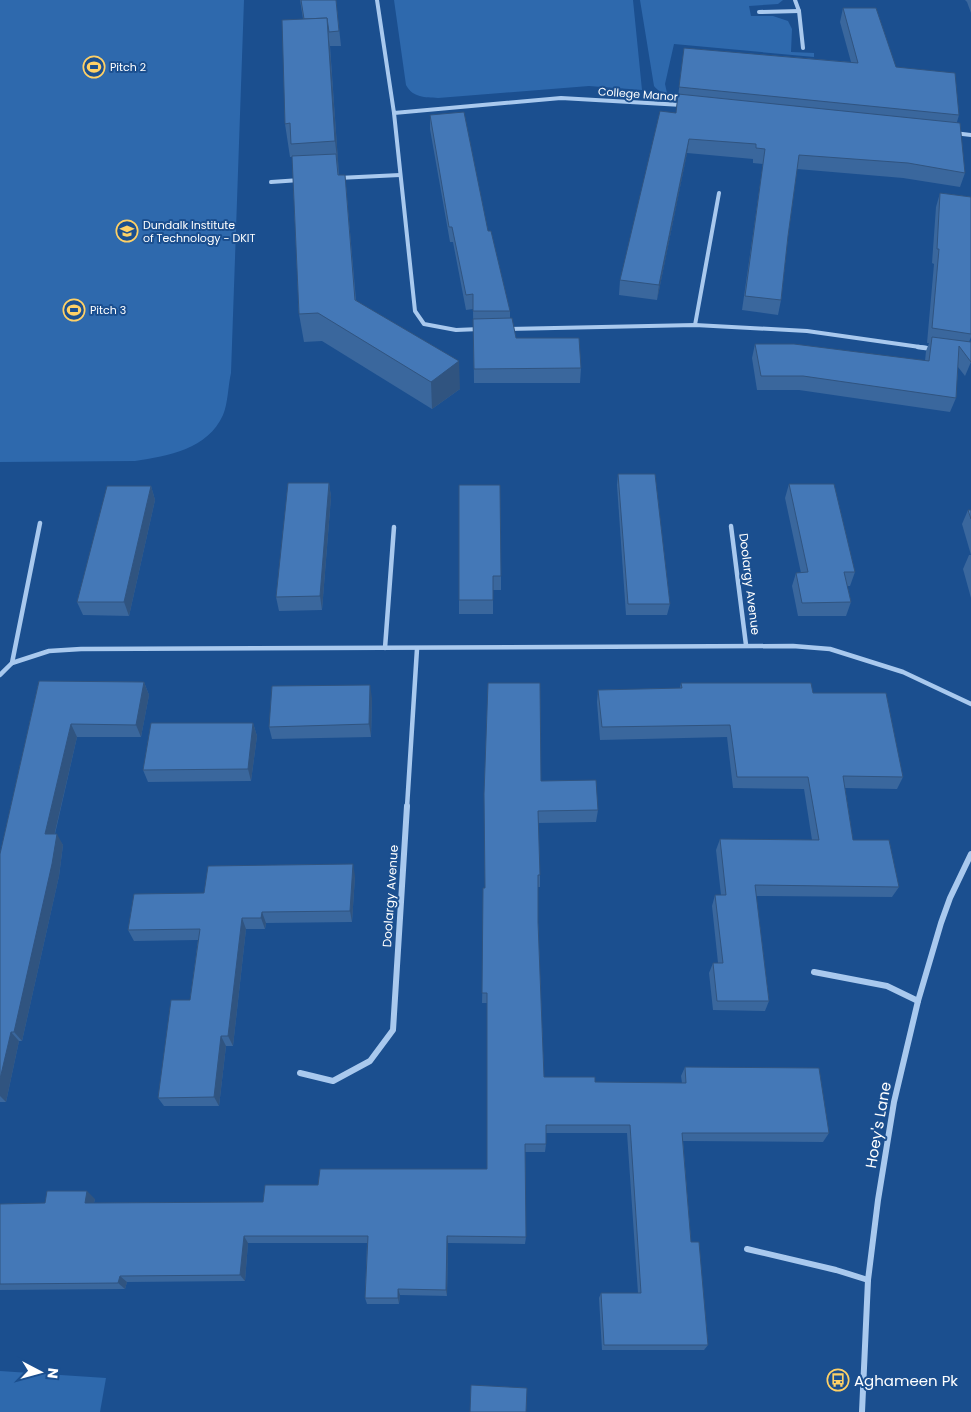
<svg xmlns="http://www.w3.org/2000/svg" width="971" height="1412" font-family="Poppins,sans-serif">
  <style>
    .green { fill: #2e69ad }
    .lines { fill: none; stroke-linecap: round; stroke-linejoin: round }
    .minor-far2 { stroke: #a9c9ee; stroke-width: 4 }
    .minor-far1 { stroke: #a9c9ee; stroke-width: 4.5 }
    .minor { stroke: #a9c9ee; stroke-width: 6 }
    .wall { fill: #3a679d }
    .shaded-wall { fill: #305480 }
    .building { fill: #4478b7; stroke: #305480 }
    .labels { text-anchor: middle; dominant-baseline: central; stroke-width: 4; stroke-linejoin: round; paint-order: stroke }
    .far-poi-label { font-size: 11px; fill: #fff; stroke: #1b4f8f; text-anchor: start }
    .far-street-label { font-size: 11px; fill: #fff; stroke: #1b4f8f }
    .street-label { font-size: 12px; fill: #fff; stroke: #1b4f8f }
    .near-street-label { font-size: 15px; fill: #fff; stroke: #1b4f8f }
    .near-poi-label { font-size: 15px; fill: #fff; stroke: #1b4f8f; text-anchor: start }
  </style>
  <rect width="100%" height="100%" fill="#1b4f8f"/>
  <!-- green -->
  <g class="green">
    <path d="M0 0H244L231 373C228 386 228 403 223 415 208 449 168 456 135 461L0 462Z"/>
    <path d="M394 0H633L642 90 589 86 438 98C425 97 413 98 406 85Z"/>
    <path d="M640 0H783L778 4 749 6 751 16H773L788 21 792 29 791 52 814 53V57L674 44 665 84 667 93C661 92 658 91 654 86Z"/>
    <path d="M0 1371 106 1378 100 1412H0Z"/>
  </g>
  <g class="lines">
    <!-- minor-far2 -->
    <g class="minor-far2">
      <path d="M377 0 394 113 561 98 682 105"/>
      <path d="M795 0 799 11 803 48"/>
      <path d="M759 12 799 11"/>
      <path d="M394 113 415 311 424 324 456 330 480 329"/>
      <path d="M954 133 971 135"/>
      <path d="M338 178 400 175"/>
      <path d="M271 182 300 180"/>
      <path d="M695 325 719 193"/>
      <path d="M508 329 695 325 807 331 927 348"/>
    </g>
    <!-- minor-far1 -->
    <g class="minor-far1">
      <path d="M918 347 933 349"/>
      <path d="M731 526 746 645"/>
      <path d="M385 648 394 527"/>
      <path d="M12 663 49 651 81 649 793 646 830 649 903 672 971 704"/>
      <path d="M0 675 12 663 40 523"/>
      <path d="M407 807 417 649"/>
    </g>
    <!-- minor -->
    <g class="minor">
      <path d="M814 972 887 986 918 1001"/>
      <path d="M300 1073 333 1081 370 1061 393 1030 407 806"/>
      <path d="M747 1249 836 1270 868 1280"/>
      <path d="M862 1412 868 1280 878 1200 894 1102 918 1001 941 923 950 898 971 854"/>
    </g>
  </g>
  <!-- wall -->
  <g class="wall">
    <path d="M300 0H336L341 46H330L339 175H345L356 300 460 389 432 409 322 341 304 342 299 314 292 157H290L285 124 303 19Z"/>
    <path d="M965 0H971V13L967 2Z"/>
    <path d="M843 8 896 67 959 115 957 122 965 173 960 187 903 178 797 169 788 236 781 300 778 315 742 310 763 164 753 163V159L687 153 657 300 619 295 620 280 676 113 684 48 851 62 840 22Z"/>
    <path d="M430 115 488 231 510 311V318L516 338 581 368 580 383H474L473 309 466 310 453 242H450L430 129Z"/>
    <path d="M940 193 971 197V337L969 342 971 362 965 376 958 367 956 398 950 412 799 390H757L752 358 755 344 925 361 926 351 929 343H927L934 264 932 263 936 207Z"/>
    <path d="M618 474 670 604 667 615H626L617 485Z"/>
    <path d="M329 483 331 497 322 610 279 611 276 597Z"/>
    <path d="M789 484 855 572 850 586H847L851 602 846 616H798L792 586 796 573H801L785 498Z"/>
    <path d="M459 485 501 576V590H493V614H459Z"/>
    <path d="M151 486 155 500 129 616 83 615 77 602Z"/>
    <path d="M968 510H971V555L962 524Z"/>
    <path d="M969 555H971V598L963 569Z"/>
    <path d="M39 681 144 682 149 695 141 737H77L55 834 63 845 59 876 22 1041H19L6 1102H0V854Z"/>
    <path d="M681 683 813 693 903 777 897 789 845 788 853 840 899 887 892 897 756 896 769 1001 765 1011 713 1010 709 973 713 963H718L712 906 715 895H721L716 850 720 839 812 840 804 789 733 788 727 737 600 740 597 702 598 690 680 688Z"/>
    <path d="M372 698 371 737 272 739 269 727Z"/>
    <path d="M253 723 257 736 251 781 148 782 143 770Z"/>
    <path d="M541 781 598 810 596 822 538 823 540 875V887H538V922L544 1077 595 1082 682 1083 681 1076 685 1067 829 1133 823 1142 683 1141 691 1242 708 1345 704 1350H602L599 1298 601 1293H638L627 1133H546V1144L545 1152H525L526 1237 525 1244 448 1243 447 1296 400 1295 399 1304H367L365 1298 367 1243H248L245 1281 127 1282 125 1289 0 1290V1204L45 1203 95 1199 94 1203 263 1202 318 1185 487 1169V1003H482L485 888Z"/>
    <path d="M355 876 352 922 266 923 265 929H246L233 1046H226L219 1106H164L158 1098 190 1000 198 940 134 941 128 930 204 893Z"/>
  </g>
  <!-- shaded-wall -->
  <g class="shaded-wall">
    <path d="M327 18 330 51 339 175 335 141Z"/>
    <path d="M689 139 687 153 657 300 659 285Z"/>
    <path d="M459 361 460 389 432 409 431 382Z"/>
    <path d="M329 483 331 497 322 610 320 596Z"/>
    <path d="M151 486 155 500 129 616 124 602Z"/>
    <path d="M144 682 149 695 141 737 136 725Z"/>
    <path d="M370 685 372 698 371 737 369 724Z"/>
    <path d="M253 723 257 736 251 781 248 769Z"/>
    <path d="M71 724 77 737 52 845 45 834Z"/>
    <path d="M57 834 63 845 59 876 22 1041 14 1032Z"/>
    <path d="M353 864 355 876 352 922 350 911Z"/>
    <path d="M262 912 266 923 265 929 261 918Z"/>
    <path d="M242 918 246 929 233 1046 228 1036Z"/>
    <path d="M11 1032 19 1041 6 1102 0 1096V1079Z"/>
    <path d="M221 1036 226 1046 219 1106 214 1097Z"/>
    <path d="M87 1191 95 1199 92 1210 85 1203Z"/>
    <path d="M244 1236 248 1243 245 1281 240 1275Z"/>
    <path d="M447 1236 448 1243 447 1296 446 1290Z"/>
    <path d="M120 1276 127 1282 125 1289 118 1283Z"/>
    <path d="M398 1289 400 1295 399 1304 398 1298Z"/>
  </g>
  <!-- building -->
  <g class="building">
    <path d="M301 0H336L339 31 329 32 327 18 304 19Z"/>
    <path d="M843 8H876L896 67 955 73 959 115 679 87 684 48 858 63Z"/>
    <path d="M327 18 335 141 291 144 290 123 285 124 282 20Z"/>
    <path d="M678 94 960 123 965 173 908 163 799 155 788 236 781 300 745 296 765 149 756 148V144L689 139 659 285 620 280 660 111 676 113Z"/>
    <path d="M464 112 488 231H491L510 311H473V294L466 295 452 227H449L430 115Z"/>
    <path d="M336 154 338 175H345L355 300 459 361 431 382 318 313 299 314 292 156Z"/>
    <path d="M940 193 971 197V334L932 328 939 249H937Z"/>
    <path d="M512 318 516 338H579L581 368 474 369 473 319Z"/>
    <path d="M932 337 971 342V362L959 346 956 398 803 376H761L755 344H794L929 361Z"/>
    <path d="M618 474H655L670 604H628Z"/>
    <path d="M288 483H329L320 596 276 597Z"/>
    <path d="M789 484H834L855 572H844L851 602 802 603 796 573 808 572Z"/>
    <path d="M459 485H500L501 576H493V600H459Z"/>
    <path d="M107 486H151L124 602H77Z"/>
    <path d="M968 510H971V519Z"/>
    <path d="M39 681 144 682 136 725 71 724 45 834H57L52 864 14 1032H11L0 1079V854Z"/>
    <path d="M488 683H540L541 781 596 780 598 810 538 811 540 875H538V922L544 1077H595V1082L686 1083 685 1067 819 1068 829 1133H682L691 1242H699L708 1345H604L601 1293H641L630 1125H546V1144H525L526 1237 447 1236 446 1290 398 1289V1298H365L368 1236H244L240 1275 120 1276 118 1283 0 1284V1204L45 1203 47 1191H87L85 1203 263 1202 265 1185H318L320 1169H487V993H482L483 888H485L484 794Z"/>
    <path d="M681 683H811L813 693H886L903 777 843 776 853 840H889L899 887 755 885 769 1001H717L713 963H723L715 895H726L720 839 819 840 808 777H737L730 725 602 727 598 690 682 688Z"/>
    <path d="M370 685 369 724 269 727 272 686Z"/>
    <path d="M151 723H253L248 769 143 770Z"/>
    <path d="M353 864 350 911 262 912 261 918H242L228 1036H221L214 1097 158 1098 171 1000H190L200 929 128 930 134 894 204 893 208 866Z"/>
    <path d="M471 1385 527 1388 526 1412H470Z"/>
  </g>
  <!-- icons -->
  <defs>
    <g id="stadium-ring" transform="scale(1.125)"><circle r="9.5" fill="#1b4f8f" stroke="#ffd166" stroke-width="1.5"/><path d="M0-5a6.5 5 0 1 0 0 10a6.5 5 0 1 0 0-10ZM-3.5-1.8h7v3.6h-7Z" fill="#ffd166"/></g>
    <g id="university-ring" transform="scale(1.125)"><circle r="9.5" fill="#1b4f8f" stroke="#ffd166" stroke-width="1.5"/><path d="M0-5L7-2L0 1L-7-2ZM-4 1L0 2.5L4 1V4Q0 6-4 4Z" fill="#ffd166"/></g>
    <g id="bus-ring" transform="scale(1.125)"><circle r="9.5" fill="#1b4f8f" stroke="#ffd166" stroke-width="1.5"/><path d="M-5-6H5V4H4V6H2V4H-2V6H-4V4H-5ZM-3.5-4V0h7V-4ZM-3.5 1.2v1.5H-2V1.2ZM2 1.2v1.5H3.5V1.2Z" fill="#ffd166"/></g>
  </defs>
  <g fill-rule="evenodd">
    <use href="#stadium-ring" x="94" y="67"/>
    <use href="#university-ring" x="127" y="231"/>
    <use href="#stadium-ring" x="74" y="310"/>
    <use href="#bus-ring" x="838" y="1380"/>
  </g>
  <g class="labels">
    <!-- far-poi labels -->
    <g class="far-poi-label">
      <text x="110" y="67">Pitch 2</text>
      <text x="143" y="225">Dundalk Institute<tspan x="143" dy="13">of Technology - DKIT</tspan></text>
      <text x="90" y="310">Pitch 3</text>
    </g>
    <!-- far-street labels -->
    <g class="far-street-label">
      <text transform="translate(638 94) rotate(4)">College Manor</text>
    </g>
    <!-- street labels -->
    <g class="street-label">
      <text transform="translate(750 584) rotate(83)">Doolargy Avenue</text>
      <text transform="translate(390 896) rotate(-86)">Doolargy Avenue</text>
    </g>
    <!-- near-street labels -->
    <g class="near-street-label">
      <text transform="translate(878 1125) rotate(-80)">Hoey's Lane</text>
    </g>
    <!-- near-poi labels -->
    <g class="near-poi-label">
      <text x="854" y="1380">Aghameen Pk</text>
    </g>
  </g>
  <!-- north arrow -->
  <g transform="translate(40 1372) rotate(96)" stroke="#1b4f8f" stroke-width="4" paint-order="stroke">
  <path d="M0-4L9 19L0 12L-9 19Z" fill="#ffffff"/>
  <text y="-8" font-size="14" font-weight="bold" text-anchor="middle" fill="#ffffff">N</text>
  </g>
</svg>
